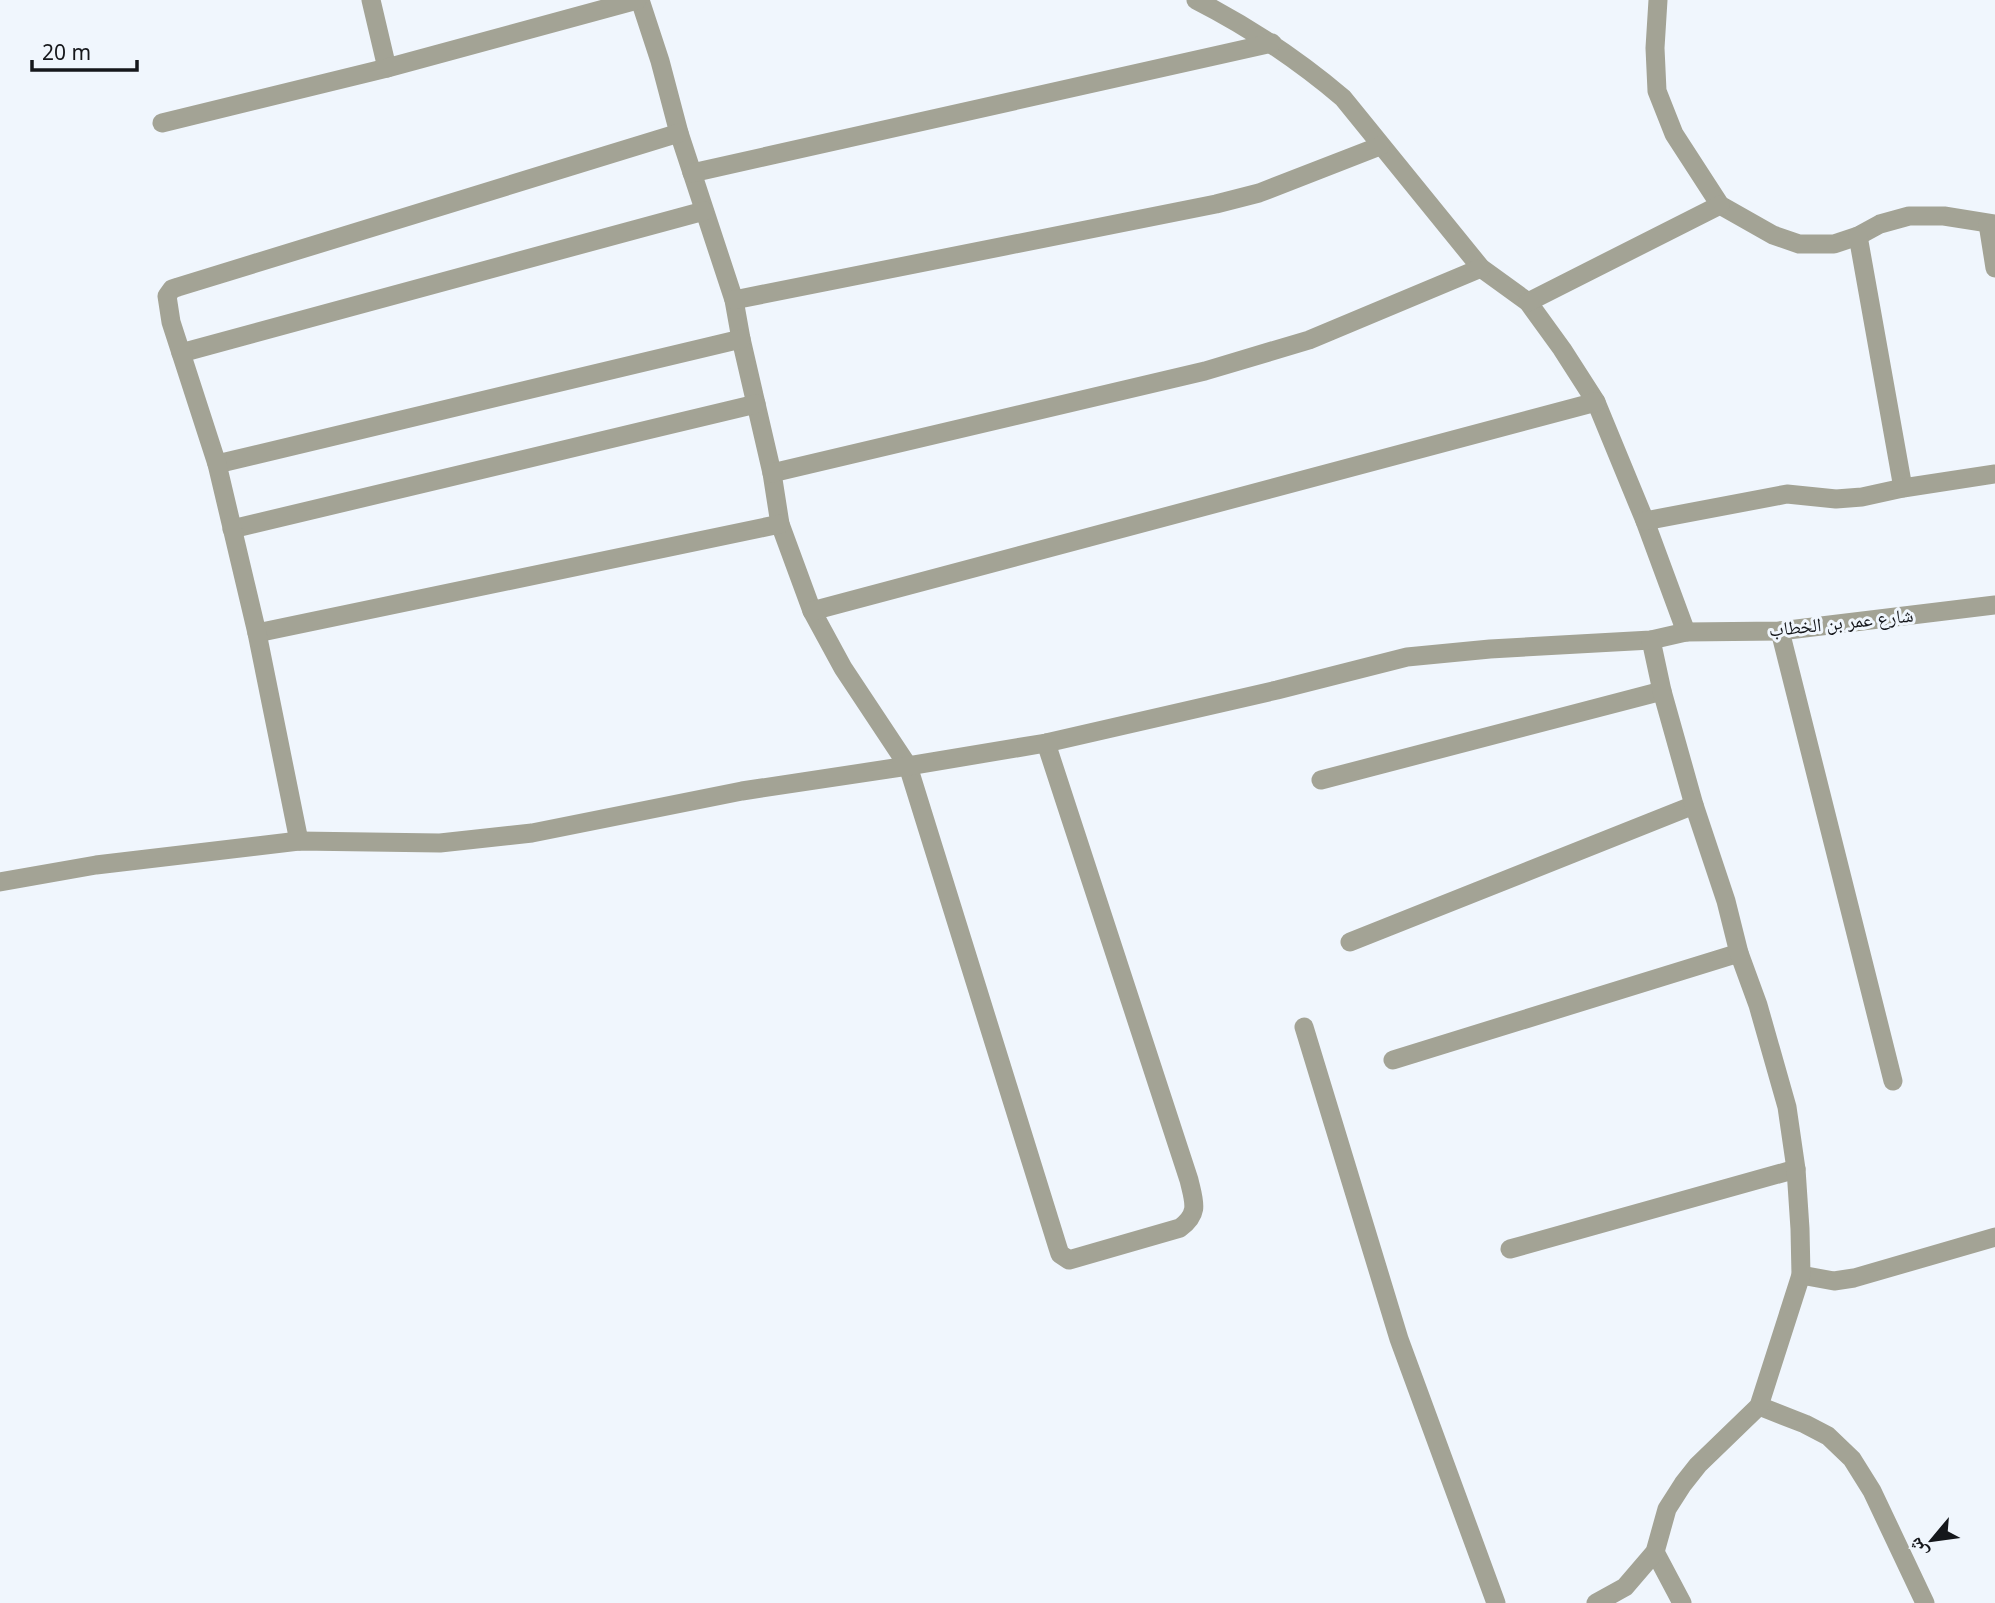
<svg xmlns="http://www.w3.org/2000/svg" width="1995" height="1603" font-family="'Noto Sans','Noto Naskh Arabic',sans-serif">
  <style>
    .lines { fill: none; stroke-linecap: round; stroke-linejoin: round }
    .minor { stroke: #a3a395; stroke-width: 19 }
    .labels { text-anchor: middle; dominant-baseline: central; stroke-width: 6; stroke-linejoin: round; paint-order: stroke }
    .street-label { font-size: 19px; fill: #15171b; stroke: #f0f6fd }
  </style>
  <rect width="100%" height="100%" fill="#f0f6fd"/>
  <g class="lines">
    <!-- minor -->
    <g class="minor">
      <path d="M371 0 387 68"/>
      <path d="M640 0 660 61 679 133 734 300 741 339 772 473 780 524 812 611 843 668 908 766 1058 1248 1060 1254 1069 1260 1180 1228C1200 1213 1194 1202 1189 1180L1046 743"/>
      <path d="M1196 0C1249 27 1297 59 1343 98L1481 268 1528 302 1562 349 1596 402 1645 521 1686 632"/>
      <path d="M1658 0 1655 48 1657 91 1674 134 1720 205 1773 235 1799 244H1834L1858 236 1880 224 1909 216H1944L1995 224"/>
      <path d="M162 123 387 68 637 0"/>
      <path d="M692 173 1272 43"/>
      <path d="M1988 224 1995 268"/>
      <path d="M1858 236 1903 488"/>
      <path d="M734 300 1216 204 1259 193 1380 146"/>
      <path d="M1528 302 1720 205"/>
      <path d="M181 353 704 211"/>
      <path d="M217 464 741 339"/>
      <path d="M772 473 1205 371 1309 340 1481 268"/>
      <path d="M1645 521 1787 494 1836 499 1862 497 1903 488 1995 474"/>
      <path d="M232 529 756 404"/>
      <path d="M812 611 1596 402"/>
      <path d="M1780 631 1893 1081"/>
      <path d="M257 633 780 524"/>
      <path d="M1321 780 1662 691"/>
      <path d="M299 841 257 633 217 464 171 322 167 296 172 289 178 287 679 133"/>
      <path d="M0 882 96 865 299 841 440 843 532 833 742 791 908 766 1046 743 1277 690 1407 657 1490 649 1651 640 1686 632 1780 631 1995 605"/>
      <path d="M1350 942 1694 805"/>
      <path d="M1304 1027 1399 1339 1496 1603"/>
      <path d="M1393 1060 1739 953"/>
      <path d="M1510 1249 1796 1169"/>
      <path d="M1801 1275 1834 1281 1854 1278 1995 1237"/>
      <path d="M1759 1406 1805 1424 1828 1436 1852 1459 1872 1491 1925 1603"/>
      <path d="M1655 1552 1682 1603"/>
      <path d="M1596 1603 1625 1587 1655 1552 1667 1509 1683 1484 1698 1465 1759 1406 1801 1275 1800 1229 1796 1169 1787 1107 1758 1005 1739 953 1726 901 1694 805 1662 691 1651 640"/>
    </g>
  </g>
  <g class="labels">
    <!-- street labels -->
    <g class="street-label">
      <text transform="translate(1841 622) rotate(-6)">شارع عمر بن الخطاب</text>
    </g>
  </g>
  <!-- north arrow -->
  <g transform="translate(1932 1540) rotate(241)" stroke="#f0f6fd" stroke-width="5" paint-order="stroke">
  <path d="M0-5L12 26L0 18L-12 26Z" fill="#15171b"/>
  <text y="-10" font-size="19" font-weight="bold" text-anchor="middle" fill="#15171b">ش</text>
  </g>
  <!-- scale -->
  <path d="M32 60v10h105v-10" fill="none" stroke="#15171b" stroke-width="3.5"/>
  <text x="42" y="60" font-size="21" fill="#15171b" stroke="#f0f6fd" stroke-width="5" paint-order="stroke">20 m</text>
</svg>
